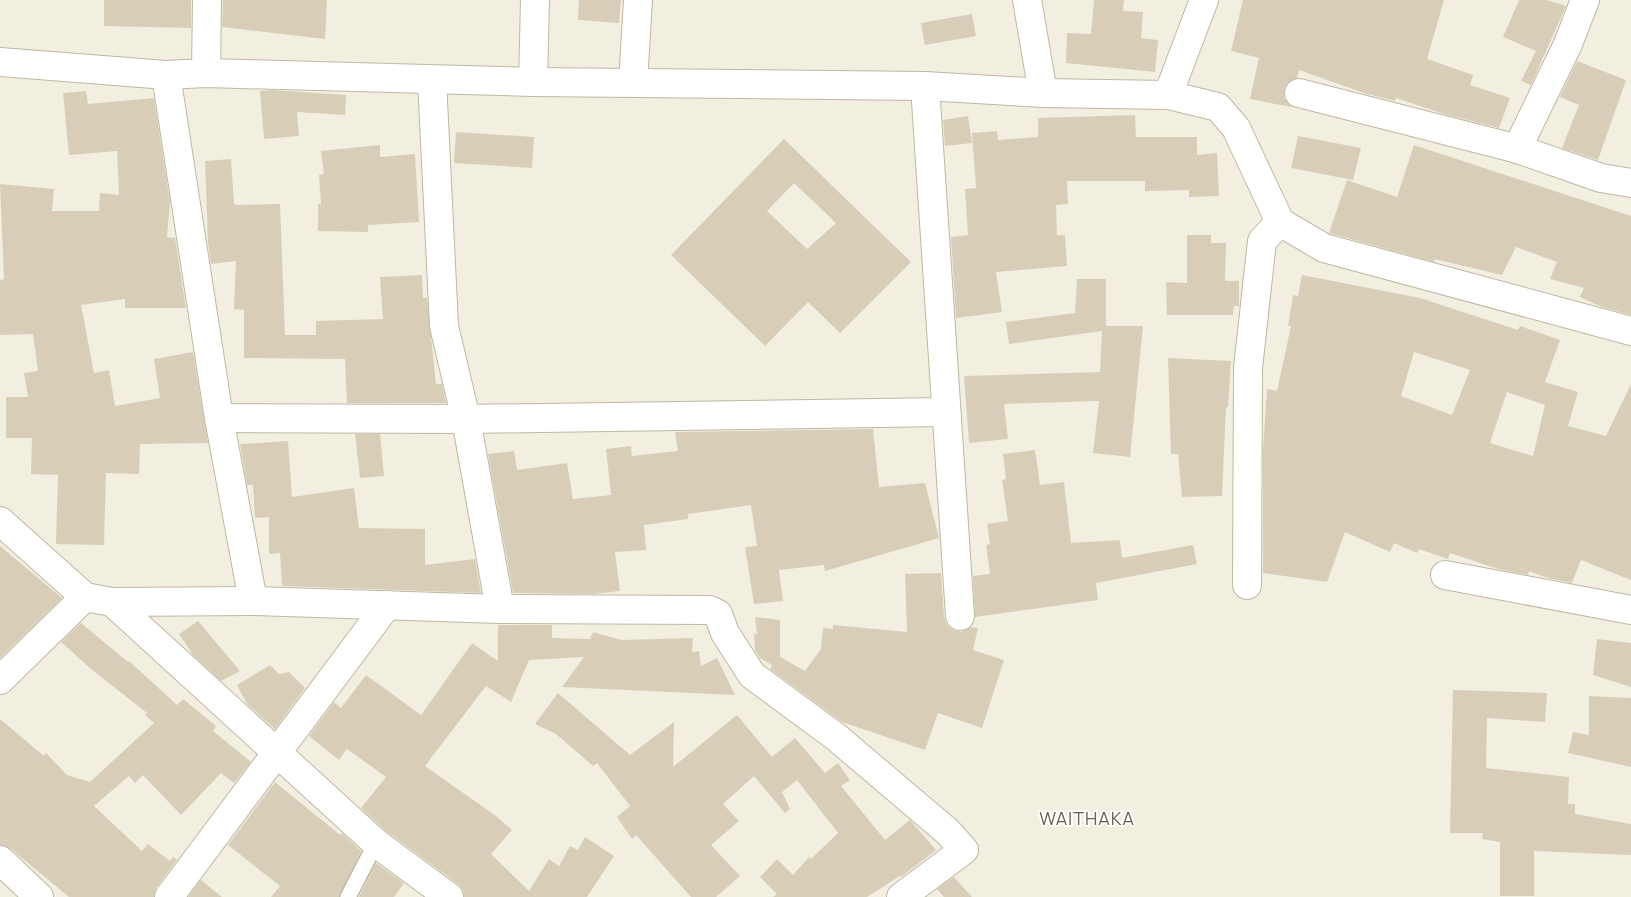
<svg xmlns="http://www.w3.org/2000/svg" width="1631" height="897" font-family="Manrope,sans-serif">
  <style>
    .building { fill: #d8ceb8; fill-rule: evenodd }
    .lines { fill: none; stroke-linecap: round; stroke-linejoin: round }
    .lane-casing { stroke: #beb8a3; stroke-width: 18 }
    .street-casing { stroke: #beb8a3; stroke-width: 30 }
    .lane { stroke: #fff; stroke-width: 15 }
    .street { stroke: #fff; stroke-width: 28 }
    .labels { text-anchor: middle; dominant-baseline: central; stroke-width: 4; stroke-linejoin: round; paint-order: stroke }
    .quarter-label { font-size: 18px; letter-spacing: 1px; fill: #675e48; stroke: #fff }
  </style>
  <rect width="100%" height="100%" fill="#f2efe1"/>
  <!-- building -->
  <g class="building">
    <path d="M104 0H191V28L104 26Z"/>
    <path d="M223 0H327L325 39 222 27Z"/>
    <path d="M579 0H621L619 23 578 20Z"/>
    <path d="M1094 0H1124L1123 11 1143 12 1141 38 1158 40 1155 72 1066 63 1067 33 1091 34Z"/>
    <path d="M1243 0H1444L1427 59 1473 75 1470 85 1510 98 1499 128 1444 114 1396 98 1395 101 1367 94 1299 70 1297 78 1288 82 1284 90V98L1291 107 1250 99 1259 58 1231 51Z"/>
    <path d="M1519 0H1547L1566 6 1531 85 1521 81 1536 51 1503 37Z"/>
    <path d="M972 14 976 36 925 45 921 23Z"/>
    <path d="M1577 61 1626 80 1598 160 1562 148 1579 105 1560 97Z"/>
    <path d="M272 90 346 95 345 115 297 112 299 136 264 139 260 91Z"/>
    <path d="M86 91 88 104 154 98 170 202 167 237 175 238 186 308H125V299L81 305 94 373 109 370 115 406 160 398 154 359 193 352 208 443 140 444 139 474 106 473 104 545 56 544 58 475 31 474 32 438H6V397H28L24 373 38 371 33 334 0 335V280L4 279 0 184 54 189 52 211H99L100 193 119 195 117 151 69 155 63 93Z"/>
    <path d="M1135 115 1136 137H1197V155L1217 153 1219 196 1189 197V190L1145 191V181H1067L1068 204 1056 205 1057 235H1065L1067 266 996 272 1002 312 956 318 951 237 968 235 965 189 976 188 972 133 997 131 998 140 1038 137V118Z"/>
    <path d="M968 116 972 143 945 146 943 120Z"/>
    <path d="M456 132 534 137 532 168 454 163Z"/>
    <path d="M1298 136 1361 148 1353 180 1291 168Z"/>
    <path d="M784 139 911 262 840 333 808 302 765 346 671 255ZM794 183 836 223 807 249 767 211Z"/>
    <path d="M380 145V157L415 154 419 222 368 225V232L318 231V204H321L319 175 324 174 321 151Z"/>
    <path d="M1414 145 1631 216V315L1602 307 1580 297 1584 288 1550 279 1557 262 1516 247 1502 275 1435 259 1434 262 1329 233 1347 180 1397 197Z"/>
    <path d="M231 159 234 204 237 205 280 204 285 335H316V321L383 319 380 277 422 275 423 298H427L436 384H442L446 403H347L345 359 244 358V310L234 309 236 261 211 264 208 242 205 161Z"/>
    <path d="M1187 235H1211V243H1226L1225 281H1239V306H1234L1233 315H1167L1166 282 1187 283Z"/>
    <path d="M1302 275 1420 298 1518 330 1520 326 1560 340 1545 382 1578 392 1568 426 1606 436 1631 384V580L1581 560 1572 583 1548 578 1529 571 1528 575 1498 569 1450 553 1448 559 1419 549 1417 553 1394 543 1390 552 1345 532 1327 582 1263 573V449L1267 389 1277 391 1291 326H1288L1293 295 1298 296ZM1414 352 1470 370 1452 415 1401 396ZM1507 392 1545 405 1533 456 1490 443Z"/>
    <path d="M1077 279H1106V326H1143L1130 457 1093 453 1099 401 1004 404 1008 439 969 443 964 376 1100 372 1102 331 1009 344 1006 322 1075 313Z"/>
    <path d="M1168 358 1231 361 1228 407H1226L1222 496 1182 497 1178 454H1171Z"/>
    <path d="M873 429 879 487 925 483 939 538 825 571 824 565 779 570 783 601 754 604 745 547 757 546 751 505 688 514V519L644 525 646 550 615 552 620 591 593 594 513 593 488 454 514 451 517 470 567 463 573 499 611 495 606 449 631 446 632 456 678 451 675 432Z"/>
    <path d="M355 434H380L384 476 360 478Z"/>
    <path d="M288 441 292 497 354 488 359 528 425 529V565L475 559 481 593 282 586 280 553 269 554V517L255 518 253 485H247L240 444Z"/>
    <path d="M1035 450 1040 485 1064 482 1071 543 1120 540 1122 558 1193 545 1197 564 1096 583 1098 600 975 617 973 576 990 574 986 545 990 544 987 524 1008 521 1002 480 1006 479 1003 454Z"/>
    <path d="M0 546 62 598 0 658Z"/>
    <path d="M941 573 944 617 947 625 953 630 961 632 970 627 978 628 973 650 1004 660 982 728 938 713 925 750 842 722 770 669 772 665 760 658 755 650 754 634H757L755 617 780 620V657L805 671 821 649 823 628 833 629V625L907 632 905 574Z"/>
    <path d="M198 621 240 671 221 681 193 655 179 634Z"/>
    <path d="M81 623 128 662 129 661 177 705 183 699 216 726 213 731 251 762 234 783 221 773 181 815 143 775 135 783 129 776 94 806 142 851 148 844 170 861 173 857 177 860 156 888 154 897H69L11 849 0 845V719L44 756 46 753 67 775 90 782 154 723 145 715 147 713 91 669 61 642Z"/>
    <path d="M498 625H552V638L590 639 593 632 621 640 693 638 692 652 699 651 701 666 717 658 735 695 562 687 584 657 529 660 511 702 486 686 425 766 496 816 512 830 491 854 529 891 549 859 559 866 570 846 578 850 585 837 614 856 587 897H464L463 890 458 884 386 831 361 808 386 777 347 749 339 760 309 736 334 702 341 708 366 675 421 715 472 643 498 661Z"/>
    <path d="M1597 639 1631 643V687L1593 675Z"/>
    <path d="M270 665 279 674 289 672 305 688 275 729 247 704 237 685Z"/>
    <path d="M1453 690 1547 693 1545 722 1487 718 1486 768 1569 777 1568 804H1575V814L1631 824V855L1534 851V896H1500V842L1482 839 1483 833H1450Z"/>
    <path d="M558 693 630 755 674 722 673 767 737 715 772 757 795 738 825 773 838 763 850 780 841 786 885 840 910 820 936 850 901 877 900 876 867 897H773L777 894 760 877 777 859 793 875 809 857 811 859 838 833 797 780 782 792 790 809 785 813 754 776 723 804 739 821 711 845 740 876 716 897H691L636 835 632 839 617 817 630 806 597 763 593 766 556 734 535 724Z"/>
    <path d="M1589 696 1631 698V767L1568 753 1573 732 1589 735Z"/>
    <path d="M275 782 340 835 342 833 361 851 339 897H271L280 886 228 845Z"/>
    <path d="M376 863 404 883 394 897H359Z"/>
    <path d="M954 877 972 897H944L937 889Z"/>
    <path d="M201 880 222 897H188Z"/>
  </g>
  <g class="lines">
    <!-- lane casing -->
    <g class="lane-casing">
      <path id="lane" d="M348 897 376 843"/>
    </g>
    <!-- street casing -->
    <g class="street-casing">
      <g id="street">
        <path d="M1027 0 1043 93"/>
        <path d="M0 62 166 75 206 73 533 82 925 86 1043 93 1168 95 1218 107 1236 128 1280 222 1324 248 1631 331"/>
        <path d="M206 73 207 0"/>
        <path d="M166 75 219 418 466 419 945 412"/>
        <path d="M432 80 444 326 466 419 500 609"/>
        <path d="M533 82 535 0"/>
        <path d="M633 83 638 0"/>
        <path d="M925 86 960 616"/>
        <path d="M1299 93 1518 149 1601 178 1631 183"/>
        <path d="M1168 95 1204 0"/>
        <path d="M1517 149 1568 44 1585 0"/>
        <path d="M219 418 253 601"/>
        <path d="M0 521 85 597 112 602 376 843 449 897"/>
        <path d="M1445 575 1631 610"/>
        <path d="M1247 585 1248 368 1262 241 1280 222"/>
        <path d="M112 602 253 601 500 609 710 610 718 614 725 633 752 675 836 737 948 832 964 850 901 897"/>
        <path d="M0 680 85 597"/>
        <path d="M0 860 39 897"/>
        <path d="M169 897 387 605"/>
      </g>
    </g>
    <!-- lane -->
    <use href="#lane" class="lane"/>
    <!-- street -->
    <use href="#street" class="street"/>
  </g>
  <g class="labels">
    <!-- quarter labels -->
    <g class="quarter-label">
      <text x="1087" y="818">WAITHAKA</text>
    </g>
  </g>
</svg>
